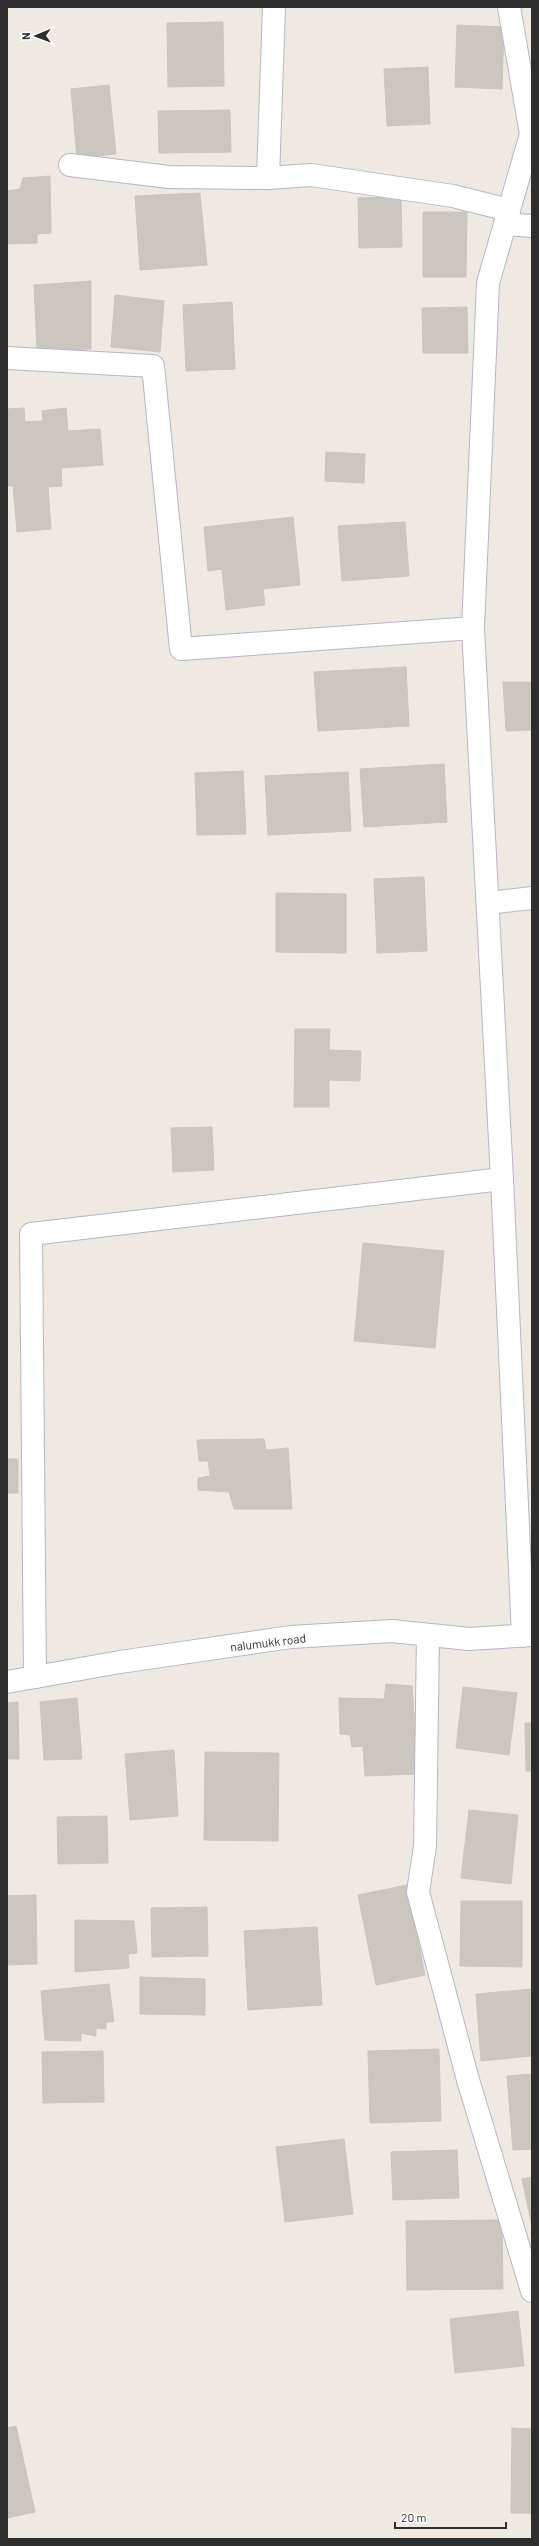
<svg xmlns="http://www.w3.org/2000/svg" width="539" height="2546" font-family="Barlow,sans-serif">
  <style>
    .building { fill: #cbc7bf; stroke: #cbc5ba }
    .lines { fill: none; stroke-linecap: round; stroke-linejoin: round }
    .minor-casing { stroke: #b4b7c1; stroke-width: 24 }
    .minor { stroke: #fff; stroke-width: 22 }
    .labels { text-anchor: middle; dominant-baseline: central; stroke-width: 3.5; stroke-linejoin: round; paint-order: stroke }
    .street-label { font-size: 12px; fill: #2e2e2e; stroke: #fff }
  </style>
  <rect width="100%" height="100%" fill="#efe9e1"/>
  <!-- building -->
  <g class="building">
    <path d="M223 22 224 86 168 87 167 23Z"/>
    <path d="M457 25 504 27 502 89 455 87Z"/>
    <path d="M428 67 430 124 387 126 384 69Z"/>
    <path d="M109 85 116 154 77 158 71 89Z"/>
    <path d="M230 110 231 152 159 153 158 111Z"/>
    <path d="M50 176 51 233 37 234V243L7 244V191L20 189 23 178Z"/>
    <path d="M200 193 207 265 140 270 135 196Z"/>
    <path d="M401 197 402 247 359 248 358 198Z"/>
    <path d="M423 212H467L466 277H423Z"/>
    <path d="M91 281V349L37 350 34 285Z"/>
    <path d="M115 295 164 301 160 352 111 347Z"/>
    <path d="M232 302 235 369 186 371 183 305Z"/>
    <path d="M467 307 468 353H423L422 308Z"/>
    <path d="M24 408 25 422 43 421 42 411 66 408 68 431 100 429 103 465 61 468 62 486 48 487 51 529 17 532 13 486H7V409Z"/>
    <path d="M326 452 365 454 364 483 325 481Z"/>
    <path d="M293 517 300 585 263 589 265 605 226 610 222 569 208 571 204 527Z"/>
    <path d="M405 522 409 576 342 581 338 526Z"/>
    <path d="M406 667 409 726 318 731 314 672Z"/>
    <path d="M503 682H532V730L506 731Z"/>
    <path d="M444 764 447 822 364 827 360 769Z"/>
    <path d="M243 771 246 834 197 835 195 773Z"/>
    <path d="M348 772 351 831 268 835 265 776Z"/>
    <path d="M424 877 427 951 377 953 374 879Z"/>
    <path d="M276 893 346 894V953L276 952Z"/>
    <path d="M295 1029H330L329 1050 361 1051 360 1081 329 1080V1107H294Z"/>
    <path d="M212 1127 214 1170 173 1172 171 1128Z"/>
    <path d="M363 1243 444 1251 435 1348 354 1341Z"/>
    <path d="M264 1439 266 1450 288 1448 292 1509H234L229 1492 198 1490V1478L210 1476 208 1461H199L197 1440Z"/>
    <rect x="7" y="1459" width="11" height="34"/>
    <path d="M386 1684 412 1686 418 1774 365 1776 363 1746 352 1747 350 1735 340 1734 339 1698 384 1699Z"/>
    <path d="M463 1687 517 1693 509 1755 456 1748Z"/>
    <path d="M77 1698 82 1759 44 1760 40 1702Z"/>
    <path d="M18 1702 19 1759H7V1703Z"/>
    <path d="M525 1723H532V1771H526Z"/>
    <path d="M174 1750 178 1816 130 1820 125 1754Z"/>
    <path d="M205 1752 279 1753 278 1841 204 1840Z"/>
    <path d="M469 1810 518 1815 511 1884 461 1878Z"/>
    <path d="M107 1816 108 1863 58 1864 57 1817Z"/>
    <path d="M407 1885 425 1975 376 1985 358 1895Z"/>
    <path d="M36 1895 37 1964 7 1965V1896Z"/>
    <path d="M461 1901H522V1967L460 1966Z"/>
    <path d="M207 1907 208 1956 152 1957 151 1908Z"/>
    <path d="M75 1920 134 1921 137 1953 128 1954 129 1968 75 1972Z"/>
    <path d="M317 1927 322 2005 248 2010 244 1931Z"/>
    <path d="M140 1977 205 1979V2015L140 2014Z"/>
    <path d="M109 1984 114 2022H106V2029L96 2028V2036L81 2033V2041L45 2040 41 1991Z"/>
    <path d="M532 1989V2056L481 2061 476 1994Z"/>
    <path d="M439 2049 441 2121 370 2123 368 2051Z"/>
    <path d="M103 2051 104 2102 43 2103 42 2052Z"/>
    <path d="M532 2074V2149L513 2150 507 2076Z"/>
    <path d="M344 2139 353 2214 285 2222 276 2147Z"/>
    <path d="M457 2150 459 2198 393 2200 391 2152Z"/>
    <path d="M532 2177V2227L522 2179Z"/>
    <path d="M502 2220 503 2289 407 2290 406 2221Z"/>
    <path d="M518 2311 524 2366 455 2373 450 2319Z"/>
    <path d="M16 2426 35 2512 7 2518V2428Z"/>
    <path d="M512 2428 532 2429V2513H511Z"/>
  </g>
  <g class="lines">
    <!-- minor casing -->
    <g class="minor-casing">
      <g id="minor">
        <path d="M509 7 531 134 488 283 473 628 502 1179 523 1636"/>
        <path d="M70 165 169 177 268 178 311 175 453 196 509 210"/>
        <path d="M268 178 274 7"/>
        <path d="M505 224 532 226"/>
        <path d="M7 358 153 366 181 649 473 628"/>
        <path d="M488 903 532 898"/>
        <path d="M428 1635 425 1846 418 1892 468 2080 532 2291"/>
        <path d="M35 1677 31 1234 502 1179"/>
        <path d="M7 1682 120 1662 291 1637 392 1631 469 1639 532 1635"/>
      </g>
    </g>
    <!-- minor -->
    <use href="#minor" class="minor"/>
  </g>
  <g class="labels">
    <!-- street labels -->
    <g class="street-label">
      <text transform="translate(268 1642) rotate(-7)">nalumukk road</text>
    </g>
  </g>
  <!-- border -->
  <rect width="539" height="2546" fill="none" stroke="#2e2e2e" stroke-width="16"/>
  <!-- north arrow -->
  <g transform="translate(36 36) rotate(269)" stroke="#ffffff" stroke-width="3" paint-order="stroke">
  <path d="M0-3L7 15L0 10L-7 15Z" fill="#2e2e2e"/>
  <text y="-6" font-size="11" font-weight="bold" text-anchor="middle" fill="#2e2e2e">N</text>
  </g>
  <!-- scale -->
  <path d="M395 2522v6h111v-6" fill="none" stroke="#2e2e2e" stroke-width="2"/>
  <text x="401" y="2522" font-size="12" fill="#2e2e2e" stroke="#ffffff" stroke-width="3" paint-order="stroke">20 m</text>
</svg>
